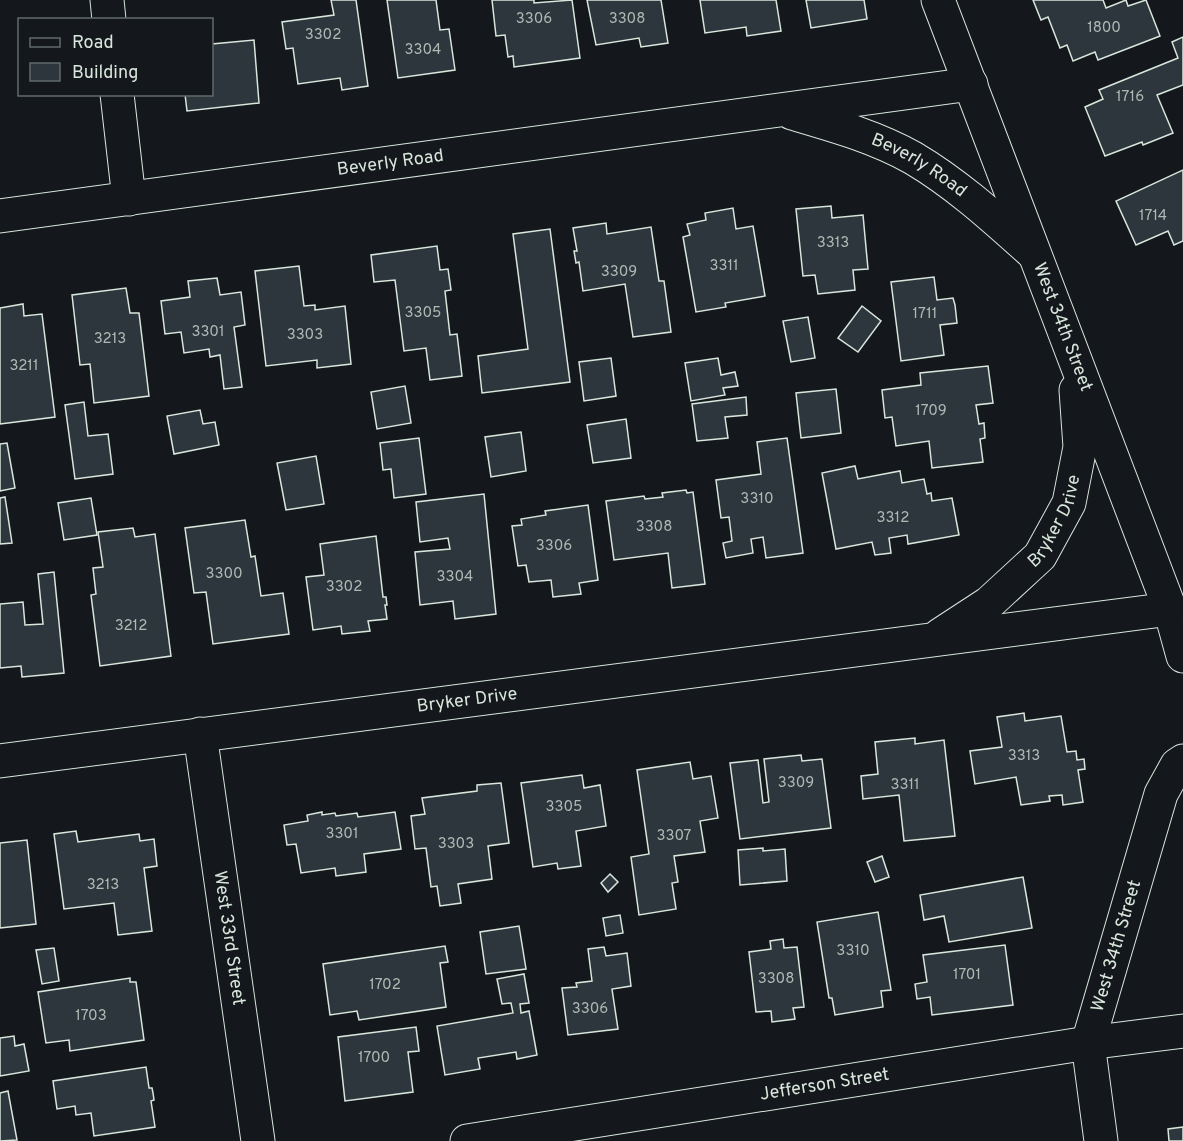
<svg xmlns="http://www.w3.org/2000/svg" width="1183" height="1141" font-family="Overpass,sans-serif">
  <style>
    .building { fill: #2c363c; stroke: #d8e6dc; stroke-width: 1.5 }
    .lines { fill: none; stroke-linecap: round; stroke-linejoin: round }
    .minor-casing { stroke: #d8e6dc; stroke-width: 35 }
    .minor { stroke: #14181c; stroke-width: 33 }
    .labels { text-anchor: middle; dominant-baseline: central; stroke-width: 4.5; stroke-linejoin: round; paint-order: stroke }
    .number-label { font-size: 15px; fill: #adbab4 }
    .street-label { font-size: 18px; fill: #d8e6dc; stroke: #14181c }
  </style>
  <rect width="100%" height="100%" fill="#14181c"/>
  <!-- building -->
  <g class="building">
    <path d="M331 0H356L368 86 342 90 340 78 298 84 293 48 286 49 282 22 334 15Z"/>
    <path d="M387 0H436L440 30 449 29 455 70 398 78Z"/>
    <path d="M492 0H534V3L572 0 580 58 514 67 513 56 508 57 505 35 496 36Z"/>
    <path d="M587 0H661L668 43 641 47 639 38 596 45Z"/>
    <path d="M700 0H776L781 31 747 36 746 27 705 33Z"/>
    <path d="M806 0H864L867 19 811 28Z"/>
    <path d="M1033 0H1103L1106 8 1126 0 1128 6 1146 0 1160 36 1098 60 1095 52 1073 61 1067 45 1060 48 1048 17 1041 20Z"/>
    <path d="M1183 37V85L1157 95 1173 133 1143 145 1142 142 1105 156 1085 107 1103 99 1099 90 1178 58 1172 42Z"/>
    <path d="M254 40 259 103 187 111 185 94H212V44Z"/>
    <path d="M1183 170V241L1174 245 1168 231 1136 245 1116 201Z"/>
    <path d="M831 206 832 218 863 215 868 269 853 270 855 290 818 294 815 275 803 276 796 209Z"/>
    <path d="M733 208 736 229 753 226 765 296 725 303 726 307 696 312 683 237 690 235 687 224 706 220 705 213Z"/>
    <path d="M606 223 607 234 651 227 659 281H664L671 332 633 337 625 284 583 291 579 262 576 263 574 251H577L573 228Z"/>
    <path d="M550 229 570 382 482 393 478 356 528 349 513 234Z"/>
    <path d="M437 246 440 270 448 269 451 290 445 291 450 335 457 334 462 376 430 380 426 348 404 351 395 280 374 282 371 255Z"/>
    <path d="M299 266 304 306 315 305V310L345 306 351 364 317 368V360L266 366 255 271Z"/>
    <path d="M934 277 937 300 953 298 955 305 957 323 940 325 944 355 901 361 891 282Z"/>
    <path d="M217 278 220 295 241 292 245 325 234 327 242 387 224 389 220 355 210 357 209 349 184 353 181 332 165 334 161 301 190 297 188 281Z"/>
    <path d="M126 288 130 313H139L149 396 94 403 90 364 80 365 72 295Z"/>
    <path d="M23 304 24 316 42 314 55 417 0 424V308Z"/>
    <path d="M862 306 881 321 858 352 838 338Z"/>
    <path d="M808 317 815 358 791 362 783 321Z"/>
    <path d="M611 358 616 396 584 401 579 362Z"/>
    <path d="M718 358 721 375 735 372 738 386 723 388 725 395 691 401 685 363Z"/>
    <path d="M988 366 993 403 976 405 979 424 984 423 985 438 980 439 983 462 932 468 929 441 896 446 892 417 885 418 882 390 921 385 920 373Z"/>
    <path d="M405 386 411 423 377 429 371 392Z"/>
    <path d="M836 389 841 433 801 438 796 393Z"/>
    <path d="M746 397 747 415 725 417 728 438 697 441 692 404Z"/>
    <path d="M84 402 88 436 108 434 113 474 75 479 65 405Z"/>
    <path d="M200 410 203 424 215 422 219 445 174 454 167 416Z"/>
    <path d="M626 419 631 458 593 463 587 425Z"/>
    <path d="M521 432 526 471 491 477 485 437Z"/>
    <path d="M419 438 426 494 394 498 391 469 383 470 380 443Z"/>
    <path d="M787 438 803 553 766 558 763 537 751 539 753 553 726 558 723 543 732 541 729 517 721 518 716 480 761 474 757 442Z"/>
    <path d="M7 443 15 488 0 491V444Z"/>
    <path d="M316 456 324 504 286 510 277 463Z"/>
    <path d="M855 466 858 479 900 471 902 483 924 479 927 494 931 493 932 501 952 498 959 535 908 544 907 535 889 538 891 553 875 555 872 542 836 549 822 473Z"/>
    <path d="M686 490 687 493 693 492 705 584 672 588 668 553 614 560 606 501 644 496 645 499 663 497 662 493Z"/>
    <path d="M484 494 496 614 455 619 453 601 420 605 415 552 450 549 448 538 420 542 416 502Z"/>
    <path d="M5 497 12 543 0 544V498Z"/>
    <path d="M91 498 97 535 64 540 58 503Z"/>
    <path d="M588 505 598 580 579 583 581 594 553 597 551 580 529 582 526 565 518 566 512 526 522 525 521 519 546 515 545 511Z"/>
    <path d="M245 520 251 557 255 556 261 596 283 593 289 634 213 644 206 592 194 593 185 528Z"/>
    <path d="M133 528 135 537 155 534 171 656 100 666 91 595 96 594 93 568 103 567 98 532Z"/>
    <path d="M376 536 383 597H386L387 605H385L387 619 368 621 370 631 342 634 341 626 313 630 306 577 324 575 320 544Z"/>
    <path d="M54 572 64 673 22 677 21 666 0 668V604L23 602 25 625 43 624 38 574Z"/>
    <path d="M1024 713 1025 721 1061 716 1067 752 1076 751 1077 760 1084 759 1085 769 1078 770 1083 802 1063 805 1062 795 1049 796 1050 801 1021 805 1016 777 975 784 970 751 1002 747 997 717Z"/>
    <path d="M915 738V744L944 740 955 836 904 841 899 795 863 799 861 776 878 774 875 742Z"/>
    <path d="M801 755 802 761 822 759 831 828 740 839 730 763 758 760 763 803 769 802 764 759Z"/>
    <path d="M690 762 693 779 711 776 718 818 700 821 705 852 674 856 678 882 672 883 676 909 639 915 631 857 649 854 637 770Z"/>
    <path d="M582 775 584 788 600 785 606 826 576 831 581 866 558 869 557 863 533 867 521 783Z"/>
    <path d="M501 783 509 843 488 846 492 879 458 884 461 903 440 906 437 886 431 887 426 848 415 849 411 816 425 814 422 798 477 791V785Z"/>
    <path d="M322 812V815L335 813 336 816 357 813 358 817 395 812 401 849 364 854 366 872 336 876 335 868 301 873 296 844 287 845 284 825 308 821 307 815Z"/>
    <path d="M76 831 78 842 139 834 140 841 154 839 157 866 144 868 152 931 118 935 114 903 64 909 54 834Z"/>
    <path d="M27 840 36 924 0 928V843Z"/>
    <path d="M763 848V851L785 849 787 881 740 885 738 850Z"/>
    <path d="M882 856 889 877 875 882 867 862Z"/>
    <path d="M610 874 618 882 608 892 601 883Z"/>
    <path d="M1023 877 1032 928 949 942 944 916 924 920 920 895Z"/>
    <path d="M878 912 891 990 881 991 883 1007 835 1015 832 998H829L817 922Z"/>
    <path d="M620 915 623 933 606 936 603 918Z"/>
    <path d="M519 926 526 969 486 974 480 932Z"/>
    <path d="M783 939 784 948 797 947 804 1007 793 1008 795 1019 772 1022 771 1011 756 1012 749 952 771 949 770 941Z"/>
    <path d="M1005 945 1013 1005 932 1015 930 997 917 999 915 984 927 982 923 955Z"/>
    <path d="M445 946 448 962 440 963 446 1007 359 1020 357 1011 330 1015 323 964Z"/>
    <path d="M604 947 606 956 627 953 631 986 612 989 618 1029 568 1035 562 988 577 987 576 983 592 981 588 949Z"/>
    <path d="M54 948 59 981 42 984 36 950Z"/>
    <path d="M524 974 529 1003 520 1004 521 1013 529 1011 537 1055 517 1059 516 1052 478 1058 480 1069 445 1075 437 1026 513 1013 511 1003 502 1004 497 979Z"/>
    <path d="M130 978V982H136L144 1040 70 1051 69 1040 46 1043 38 992Z"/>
    <path d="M416 1027 419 1051 408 1052 413 1092 345 1101 338 1037Z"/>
    <path d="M14 1036 15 1046 24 1044 29 1071 0 1076V1038Z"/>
    <path d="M146 1067 149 1088H152L153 1093 154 1100 151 1101 155 1127 94 1136 91 1113 76 1115 75 1106 57 1109 53 1081Z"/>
    <path d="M8 1091 17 1140 0 1141V1093Z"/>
    <path d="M1183 1127V1141H1169L1168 1129Z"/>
  </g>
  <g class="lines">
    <!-- minor casing -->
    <g class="minor-casing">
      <g id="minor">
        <path d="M107 0 109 20"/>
        <path id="s1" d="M938 0 1170 609 1183 656"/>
        <path d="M117 94 129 199"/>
        <path id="s2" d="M792 113C833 125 876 137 913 158 957 184 994 218 1032 252"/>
        <path id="s3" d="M0 216 971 84"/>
        <path id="s4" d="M940 635 989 603 1040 556 1069 503 1080 447 1076 390"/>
        <path id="s5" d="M200 734 258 1141"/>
        <path id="s6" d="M0 761 1170 609"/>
        <path id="s7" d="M467 1141 1088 1043 1183 1031"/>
        <path id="s8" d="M1101 1141 1088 1043 1161 794 1177 765 1183 761"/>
      </g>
    </g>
    <!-- minor -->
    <use href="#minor" class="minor"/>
  </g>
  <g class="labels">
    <!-- number labels -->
    <g class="number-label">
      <text x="534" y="19">3306</text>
      <text x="627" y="19">3308</text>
      <text x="1104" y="28">1800</text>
      <text x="323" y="35">3302</text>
      <text x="423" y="50">3304</text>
      <text x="1130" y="97">1716</text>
      <text x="1153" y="216">1714</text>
      <text x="833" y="243">3313</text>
      <text x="724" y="266">3311</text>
      <text x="619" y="272">3309</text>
      <text x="423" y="313">3305</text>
      <text x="925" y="314">1711</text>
      <text x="208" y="332">3301</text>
      <text x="305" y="335">3303</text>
      <text x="110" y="339">3213</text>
      <text x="24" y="366">3211</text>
      <text x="931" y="411">1709</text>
      <text x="757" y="499">3310</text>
      <text x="893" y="518">3312</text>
      <text x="654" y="527">3308</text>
      <text x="554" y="546">3306</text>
      <text x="224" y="574">3300</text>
      <text x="455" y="577">3304</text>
      <text x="344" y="587">3302</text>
      <text x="131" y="626">3212</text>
      <text x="1024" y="756">3313</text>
      <text x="796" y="783">3309</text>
      <text x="905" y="785">3311</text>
      <text x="564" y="807">3305</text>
      <text x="342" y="834">3301</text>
      <text x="674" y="836">3307</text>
      <text x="456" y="844">3303</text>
      <text x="103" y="885">3213</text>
      <text x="853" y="951">3310</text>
      <text x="967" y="975">1701</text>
      <text x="776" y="979">3308</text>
      <text x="385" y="985">1702</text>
      <text x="590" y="1009">3306</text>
      <text x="91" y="1016">1703</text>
      <text x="374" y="1058">1700</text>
    </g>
    <!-- street labels -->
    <g class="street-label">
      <text stroke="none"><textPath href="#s3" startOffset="394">Beverly Road</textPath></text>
      <text stroke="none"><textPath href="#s2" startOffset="138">Beverly Road</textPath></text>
      <text stroke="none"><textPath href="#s1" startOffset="350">West 34th Street</textPath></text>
      <text stroke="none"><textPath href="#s4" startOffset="166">Bryker Drive</textPath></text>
      <text stroke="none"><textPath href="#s6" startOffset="471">Bryker Drive</textPath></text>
      <text stroke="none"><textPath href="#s5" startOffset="206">West 33rd Street</textPath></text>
      <text stroke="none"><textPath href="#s8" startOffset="200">West 34th Street</textPath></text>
      <text stroke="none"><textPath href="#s7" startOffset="362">Jefferson Street</textPath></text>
    </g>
  </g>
  <!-- legend -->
  <rect x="18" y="18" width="195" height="78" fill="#14181c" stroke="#626a69" stroke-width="1.5"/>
  <rect x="30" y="38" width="30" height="9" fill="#14181c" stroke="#626a69" stroke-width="1.5"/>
  <text x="72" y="48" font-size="18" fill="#d8e6dc">Road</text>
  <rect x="30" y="63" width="30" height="18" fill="#2c363c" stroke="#626a69" stroke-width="1.5"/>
  <text x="72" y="78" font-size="18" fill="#d8e6dc">Building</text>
</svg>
